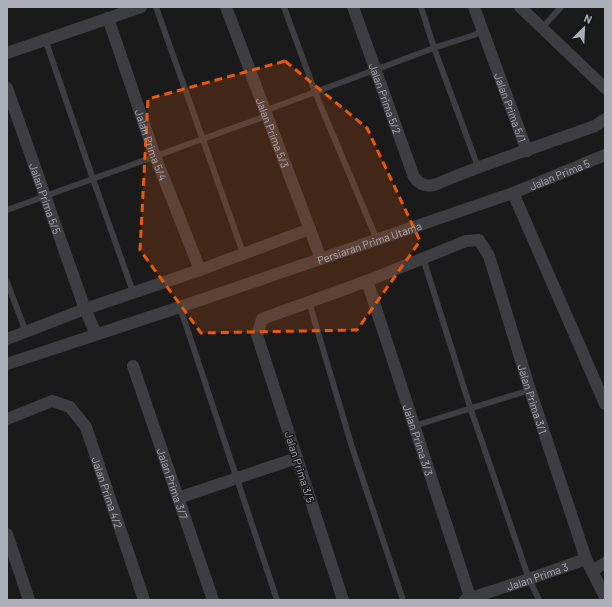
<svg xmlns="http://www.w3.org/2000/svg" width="612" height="607" font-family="Barlow,sans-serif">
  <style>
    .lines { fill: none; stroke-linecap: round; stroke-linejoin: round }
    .service { stroke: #3d3d42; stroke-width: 6 }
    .minor { stroke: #3d3d42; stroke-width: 12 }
    .marked { fill: #e8590c; fill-opacity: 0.2; stroke: #e8590c; stroke-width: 3; stroke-dasharray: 8 5; stroke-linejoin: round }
    .labels { text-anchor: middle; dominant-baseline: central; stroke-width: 3; stroke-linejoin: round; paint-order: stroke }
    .street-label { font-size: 11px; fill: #adafba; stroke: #151516 }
  </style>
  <rect width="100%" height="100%" fill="#1a1a1b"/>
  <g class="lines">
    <!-- service -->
    <g class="service">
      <path d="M156 7 243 253"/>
      <path d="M284 7 315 92 377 240"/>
      <path d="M421 7 434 48 478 167"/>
      <path d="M542 28 561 7"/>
      <path d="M45 39 93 179 133 292"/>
      <path d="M264 111 434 48 483 32"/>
      <path d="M7 210 266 116"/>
      <path d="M423 258 470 407 529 579 539 600"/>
      <path d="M7 282 26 332"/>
      <path d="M309 302 352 447 403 600"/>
      <path d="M180 307 277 600"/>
      <path d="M414 426 530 390"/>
    </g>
    <!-- minor -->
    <g class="minor">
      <path id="s1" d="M226 7 321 259"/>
      <path id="s2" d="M353 7 414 177C420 186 428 187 437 184 489 162 542 145 595 126L605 119"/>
      <path id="s3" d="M474 7 527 151"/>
      <path d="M520 7 605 88"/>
      <path id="s4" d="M108 18 155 156 200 270"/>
      <path d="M7 53 141 7"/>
      <path id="s5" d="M7 88 85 309 96 334"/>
      <path id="s6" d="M513 193 605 155"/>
      <path id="s7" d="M367 281 471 600"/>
      <path d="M7 339 85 309 200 270 310 229"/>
      <path id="s8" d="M7 364 180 307 513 193 605 404"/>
      <path id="s9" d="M133 366 213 600"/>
      <path id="s10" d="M7 419 52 401 70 407 86 427 144 600"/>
      <path d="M178 498 297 458"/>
      <path d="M7 534 29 600"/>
      <path d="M592 571 605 563"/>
      <path id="s11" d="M343 600 257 335 262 319 367 281 466 241 479 240 489 256 530 390 586 559 605 597"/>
      <path id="s12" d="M465 600 529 579 586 559"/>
    </g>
  </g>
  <!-- marked area -->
  <path class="marked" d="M285 61 367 128 420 241 357 330 201 333 140 250 148 99Z"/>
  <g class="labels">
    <!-- street labels -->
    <g class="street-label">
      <text stroke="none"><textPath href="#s2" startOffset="97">Jalan Prima 5/2</textPath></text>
      <text stroke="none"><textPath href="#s3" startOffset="107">Jalan Prima 5/1</textPath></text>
      <text stroke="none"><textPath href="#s1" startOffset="134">Jalan Prima 5/3</textPath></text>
      <text stroke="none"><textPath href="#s4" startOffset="134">Jalan Prima 5/4</textPath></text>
      <text stroke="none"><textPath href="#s6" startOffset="50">Jalan Prima 5</textPath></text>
      <text stroke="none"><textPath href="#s5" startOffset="117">Jalan Prima 5/5</textPath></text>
      <text stroke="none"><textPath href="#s8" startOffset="382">Persiaran Prima Utama</textPath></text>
      <text stroke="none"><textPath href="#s11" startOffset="695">Jalan Prima 3/1</textPath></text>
      <text stroke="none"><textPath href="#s7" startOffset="167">Jalan Prima 3/3</textPath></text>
      <text transform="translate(300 467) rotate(72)">Jalan Prima 3/5</text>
      <text stroke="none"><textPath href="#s9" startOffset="124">Jalan Prima 3/7</textPath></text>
      <text stroke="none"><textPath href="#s10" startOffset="162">Jalan Prima 4/2</textPath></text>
      <text stroke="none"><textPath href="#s12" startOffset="76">Jalan Prima 3</textPath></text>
    </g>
  </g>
  <!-- border -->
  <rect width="612" height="607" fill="none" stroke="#adafba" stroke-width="16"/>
  <!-- north arrow -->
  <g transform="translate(584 28) rotate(24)" stroke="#151516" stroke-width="3" paint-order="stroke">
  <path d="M0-3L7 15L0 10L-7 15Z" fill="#adafba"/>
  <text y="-6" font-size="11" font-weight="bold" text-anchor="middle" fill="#adafba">N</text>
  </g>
</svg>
